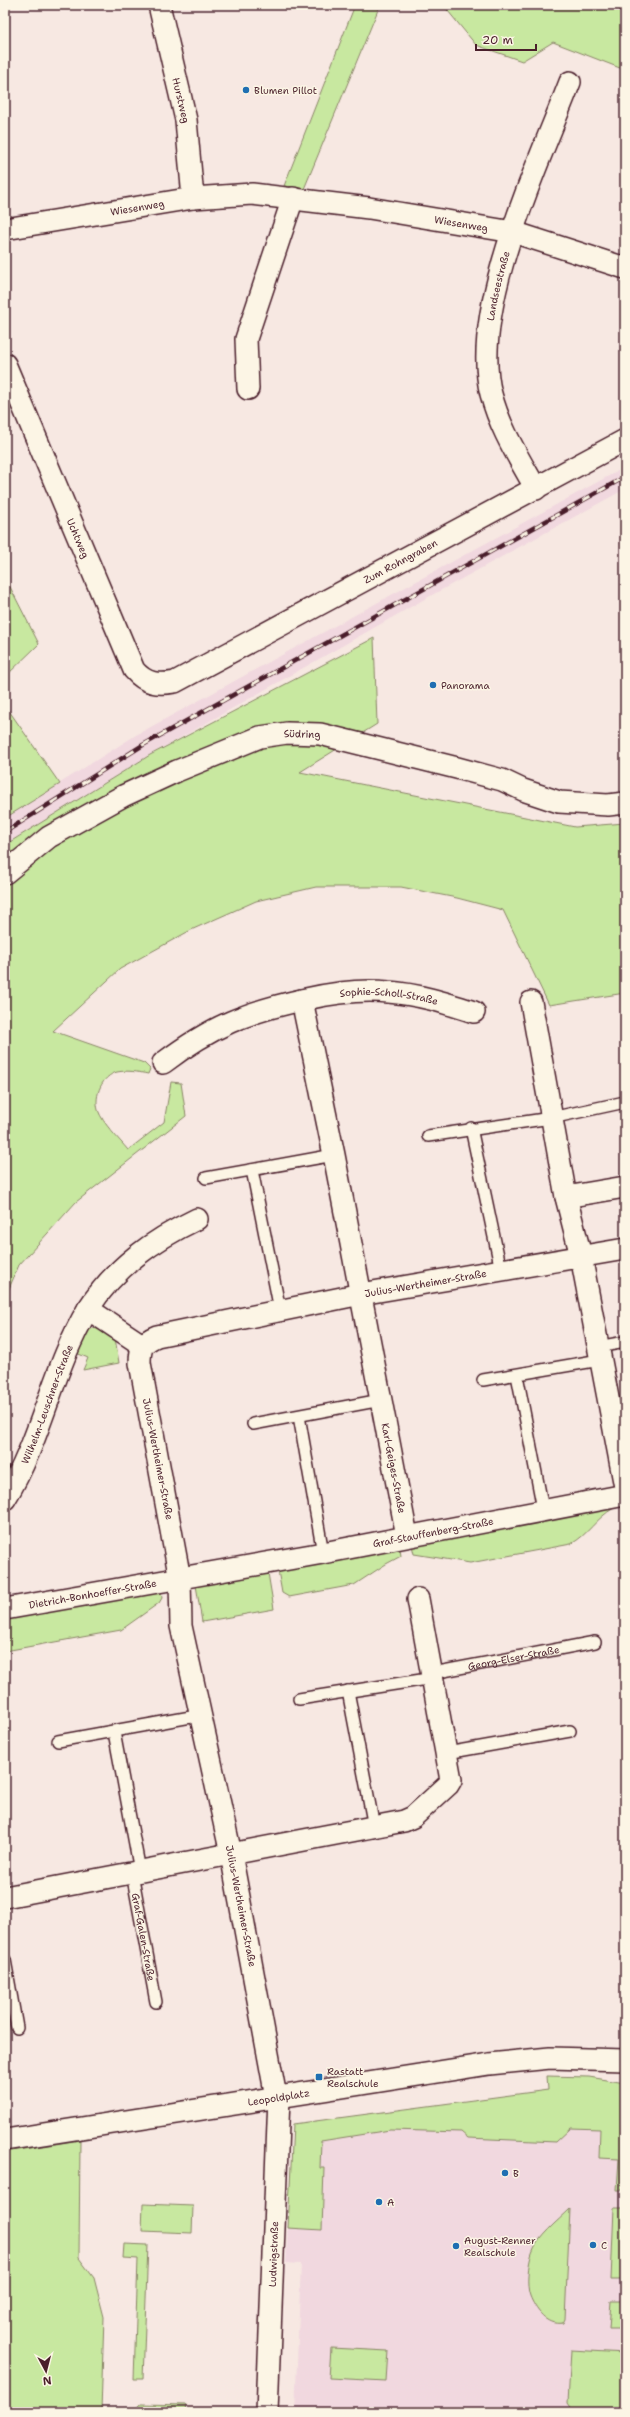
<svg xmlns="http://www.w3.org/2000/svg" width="630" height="2417" font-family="'Shantell Sans',sans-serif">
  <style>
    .built { fill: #f1d8df }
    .green { fill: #c8e8a0; stroke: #898466 }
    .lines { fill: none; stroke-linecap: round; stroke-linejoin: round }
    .service-casing { stroke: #4a1f2b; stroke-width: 14 }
    .minor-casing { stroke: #4a1f2b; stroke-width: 24 }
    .service { stroke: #fcf5e5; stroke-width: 11 }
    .minor { stroke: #fcf5e5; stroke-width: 21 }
    .rail-casing { stroke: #4a1f2b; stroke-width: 4.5 }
    .rail { stroke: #fcf5e5; stroke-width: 3; stroke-dasharray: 9; stroke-linecap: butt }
    .poi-dot { fill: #1f6fb2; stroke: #fcf5e5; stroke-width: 1.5 }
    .labels { text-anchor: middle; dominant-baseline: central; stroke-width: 3; stroke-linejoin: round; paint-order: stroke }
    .poi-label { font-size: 10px; fill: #4a1f2b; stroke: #fcf5e5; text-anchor: start }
    .street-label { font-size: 10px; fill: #4a1f2b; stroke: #fcf5e5 }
  </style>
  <rect width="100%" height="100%" fill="#f7e8e2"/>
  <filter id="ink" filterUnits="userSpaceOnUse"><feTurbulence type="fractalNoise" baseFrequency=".025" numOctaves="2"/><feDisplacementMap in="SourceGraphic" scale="8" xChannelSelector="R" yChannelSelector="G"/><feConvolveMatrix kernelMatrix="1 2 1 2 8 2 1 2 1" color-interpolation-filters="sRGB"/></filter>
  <g filter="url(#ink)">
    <!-- built -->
    <g class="built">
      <path d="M625 467V489L423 600 150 755 5 845V818L136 735Z"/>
      <path d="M547 2076 589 2077 625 2083V2412H295L301 2264 286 2263 293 2124 548 2090Z"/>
    </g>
    <!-- green -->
    <g class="green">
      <path d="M355 5H380L304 189 284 186Z"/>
      <path d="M443 5H625V70L553 42 522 61 476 45Z"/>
      <path d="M5 577 39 644 5 677Z"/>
      <path d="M374 638 377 724 300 772 575 827 625 823V993L549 1005 503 910 457 898 401 887H316L256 901 191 930 120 969 53 1031 144 1063 150 1069 148 1074C138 1072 128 1070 117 1072 102 1076 94 1095 98 1110 103 1124 119 1139 128 1150L164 1122 171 1082 181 1083 186 1116 76 1202 19 1265 5 1298V845L150 755Z"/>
      <path d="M5 705 60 784 5 818Z"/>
      <path d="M93 1328 103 1330 115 1338 119 1363 83 1370 88 1358 74 1352 86 1332Z"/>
      <path d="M613 1505 614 1508C596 1518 588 1535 571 1544L470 1563 414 1554 411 1541Z"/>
      <path d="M399 1543 401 1556 386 1564 354 1585 289 1597 282 1593 277 1565Z"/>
      <path d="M267 1567 274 1609 202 1622 195 1579Z"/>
      <path d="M160 1586 162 1598 159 1603 121 1630 5 1651V1615Z"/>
      <path d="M547 2076 589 2077 625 2083V2190H617L619 2159 599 2158 600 2129 571 2128 556 2142 468 2138 461 2132 390 2130 321 2141 320 2168H324L322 2230 288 2228 293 2124 548 2090Z"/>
      <path d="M80 2140 79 2258 94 2278 104 2317 101 2412H5V2152Z"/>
      <path d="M143 2204 193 2206 192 2233 142 2231Z"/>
      <path d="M614 2208H625V2329H609L611 2301H622V2280H611Z"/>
      <path d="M570 2209 565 2319 563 2323C547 2326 535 2309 530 2296 526 2286 528 2264 532 2253 537 2237 558 2221 570 2209Z"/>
      <path d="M124 2244 148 2245 143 2379H134L138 2259 123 2258Z"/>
      <path d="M331 2348 388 2351 386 2381 329 2378Z"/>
      <path d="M571 2350 625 2353V2412H574L568 2403Z"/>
      <path d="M141 2404 186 2405 185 2412H134Z"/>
    </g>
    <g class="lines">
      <!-- service casing -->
      <g class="service-casing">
        <g id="service">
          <path d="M471 1128 501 1270"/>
          <path d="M428 1136 551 1118 625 1102"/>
          <path d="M252 1170 280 1310"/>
          <path d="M206 1178 334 1155"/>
          <path d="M598 1347 625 1342"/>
          <path d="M517 1375 543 1509"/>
          <path d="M483 1380 600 1360"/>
          <path d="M299 1416 323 1553"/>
          <path d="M253 1424 381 1400"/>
          <path id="s1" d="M433 1673 595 1642"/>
          <path d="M348 1691 374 1827"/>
          <path d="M299 1699 434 1678"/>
          <path d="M114 1732 140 1871"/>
          <path d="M58 1741 202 1715"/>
          <path d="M447 1753 570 1731"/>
          <path id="s2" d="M132 1873 156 2002"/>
          <path d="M5 1960 17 2028"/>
        </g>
      </g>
      <!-- minor casing -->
      <g class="minor-casing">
        <g id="minor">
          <path id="s3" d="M159 5 186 120 193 198"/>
          <path id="s4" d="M5 229 193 198 252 194 369 208 513 232 625 268"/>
          <path id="s5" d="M5 364 134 670C146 684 158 685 175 682L625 440"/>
          <path d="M248 389 246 339 293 198"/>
          <path id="s6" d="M536 489C519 458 500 429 491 394 469 310 539 163 570 82"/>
          <path id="s7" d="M5 873 49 837 123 796 177 771 260 737 287 733 320 734 457 768 502 780 523 790 559 802 608 805 625 803"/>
          <path id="s8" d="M302 1000 334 1155 407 1536"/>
          <path d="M531 1002 566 1197 581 1256 625 1487"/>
          <path id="s9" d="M163 1063C212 1026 246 1012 306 999 333 993 360 989 388 992 418 994 446 1003 474 1012"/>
          <path d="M566 1197 625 1187"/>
          <path d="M88 1309C115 1267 153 1240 197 1219"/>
          <path id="s10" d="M5 1499C42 1439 52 1369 88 1309L142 1345"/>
          <path id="s11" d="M5 1609 323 1553 625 1495"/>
          <path d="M5 1897 404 1821 413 1817 448 1785 451 1780 418 1599"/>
          <path id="s12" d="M276 2097 231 1854 181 1626 180 1579 140 1363C140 1348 142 1342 157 1336L361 1294 625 1249"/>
          <path id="s13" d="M5 2140 489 2064 550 2058 625 2060"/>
          <path id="s14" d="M267 2412 279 2097"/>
        </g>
      </g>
      <!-- service -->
      <use href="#service" class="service"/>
      <!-- minor -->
      <use href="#minor" class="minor"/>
      <!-- rail casing -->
      <g class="rail-casing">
        <path id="rail" d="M5 832 143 745 625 477"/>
      </g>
      <!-- rail -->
      <use href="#rail" class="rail"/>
    </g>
  </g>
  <!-- markers -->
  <g class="poi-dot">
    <circle cx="246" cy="90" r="4"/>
    <circle cx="433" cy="685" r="4"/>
    <rect x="315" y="2073" width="8" height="8" rx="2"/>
    <circle cx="505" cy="2173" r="4"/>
    <circle cx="379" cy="2202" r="4"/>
    <circle cx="593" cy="2245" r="4"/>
    <circle cx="456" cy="2246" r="4"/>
  </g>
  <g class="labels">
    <!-- poi labels -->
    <g class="poi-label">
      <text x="254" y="90">Blumen Pillot</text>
      <text x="441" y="685">Panorama</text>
      <text x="327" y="2071">Rastatt<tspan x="327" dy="12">Realschule</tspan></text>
      <text x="513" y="2173">B</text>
      <text x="387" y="2202">A</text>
      <text x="464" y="2240">August-Renner<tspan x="464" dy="12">Realschule</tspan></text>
      <text x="601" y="2245">C</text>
    </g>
    <!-- street labels -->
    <g class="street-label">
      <text stroke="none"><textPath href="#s3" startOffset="98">Hurstweg</textPath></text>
      <text stroke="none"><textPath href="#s4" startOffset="134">Wiesenweg</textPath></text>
      <text stroke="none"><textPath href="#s4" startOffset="461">Wiesenweg</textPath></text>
      <text stroke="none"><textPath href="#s6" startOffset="215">Landseestraße</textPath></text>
      <text stroke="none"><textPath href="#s5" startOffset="189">Uchtweg</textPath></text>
      <text stroke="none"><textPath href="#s5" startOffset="633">Zum Rohngraben</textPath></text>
      <text stroke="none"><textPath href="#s7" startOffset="333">Südring</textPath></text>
      <text stroke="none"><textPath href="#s9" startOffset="242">Sophie-Scholl-Straße</textPath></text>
      <text stroke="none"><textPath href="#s12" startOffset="1056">Julius-Wertheimer-Straße</textPath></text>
      <text stroke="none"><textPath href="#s10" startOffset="104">Wilhelm-Leuschner-Straße</textPath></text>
      <text transform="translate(158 1459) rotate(79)">Julius-Wertheimer-Straße</text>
      <text stroke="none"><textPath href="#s8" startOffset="477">Karl-Geiges-Straße</textPath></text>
      <text stroke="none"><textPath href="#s11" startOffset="435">Graf-Stauffenberg-Straße</textPath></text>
      <text stroke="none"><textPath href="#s11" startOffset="89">Dietrich-Bonhoeffer-Straße</textPath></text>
      <text stroke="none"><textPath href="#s1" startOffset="82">Georg-Elser-Straße</textPath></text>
      <text transform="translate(241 1906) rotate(79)">Julius-Wertheimer-Straße</text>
      <text stroke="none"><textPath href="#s2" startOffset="65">Graf-Galen-Straße</textPath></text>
      <text stroke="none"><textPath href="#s13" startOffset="277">Leopoldplatz</textPath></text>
      <text stroke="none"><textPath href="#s14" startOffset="158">Ludwigstraße</textPath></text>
    </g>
  </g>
  <!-- margin -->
  <rect width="630" height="2417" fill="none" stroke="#fcf5e5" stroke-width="20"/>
  <rect x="10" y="10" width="610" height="2397" fill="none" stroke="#4a1f2b" stroke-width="1.5" filter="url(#ink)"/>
  <!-- north arrow -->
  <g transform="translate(46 2371) rotate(173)" stroke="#fcf5e5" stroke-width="3" paint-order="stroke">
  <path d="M0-3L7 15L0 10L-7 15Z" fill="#4a1f2b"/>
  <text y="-6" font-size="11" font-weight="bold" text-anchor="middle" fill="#4a1f2b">N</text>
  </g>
  <!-- scale -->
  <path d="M476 44v6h60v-6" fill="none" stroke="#4a1f2b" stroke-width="2"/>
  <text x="482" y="44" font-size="12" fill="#4a1f2b" stroke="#fcf5e5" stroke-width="3" paint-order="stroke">20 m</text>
</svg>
